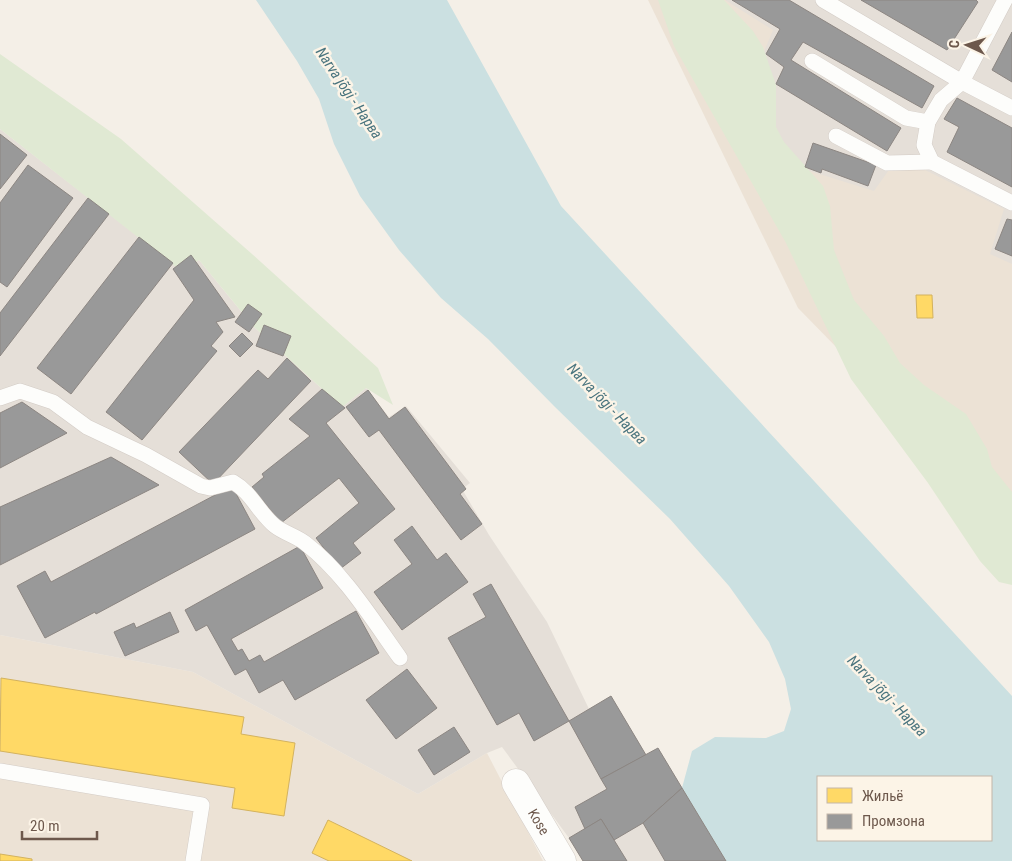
<svg xmlns="http://www.w3.org/2000/svg" width="1012" height="861" font-family="'Roboto Condensed',sans-serif">
  <style>
    .residential { fill: #ece2d5 }
    .industrial { fill: #e5dfd8 }
    .green { fill: #e0e9d3 }
    .water { fill: #cbe0e1; fill-rule: evenodd }
    .homes { fill: #ffd966; stroke: #d3b25e }
    .industry { fill: #999; stroke: #8c8682 }
    .lines { fill: none; stroke-linecap: round; stroke-linejoin: round }
    .lane-casing { stroke: #d3ccc6; stroke-width: 16 }
    .street-casing { stroke: #d3ccc6; stroke-width: 29 }
    .lane { stroke: #fdfdfb; stroke-width: 15 }
    .street { stroke: #fdfdfb; stroke-width: 28 }
    .labels { text-anchor: middle; dominant-baseline: central; stroke-width: 5; stroke-linejoin: round; paint-order: stroke }
    .street-label { font-size: 14px; fill: #6d584c; stroke: #fcf4e7 }
    .water-label { font-size: 15px; font-style: italic; fill: #49747e; stroke: #fcf4e7 }
  </style>
  <rect width="100%" height="100%" fill="#f4efe7"/>
  <!-- residential -->
  <g class="residential">
    <path d="M648 0H1012V527L798 308Z"/>
    <path d="M0 635 193 672 418 794 487 753 543 861H0Z"/>
  </g>
  <!-- industrial -->
  <g class="industrial">
    <path d="M725 0H1012V264L990 254 1004 209 925 170H889L874 191 800 168 774 127 763 54 773 30Z"/>
    <path d="M0 129 181 270 199 260 254 327 342 407 366 388 389 417 406 406 470 483 462 489 489 535 547 622 589 709 611 696 646 755 658 748 726 861H583L569 838 502 747 487 753 418 794 193 672 0 635Z"/>
  </g>
  <!-- green -->
  <g class="green">
    <path d="M658 0H724L753 31 763 47 776 85V127L784 142 823 186 830 206 834 250 854 300 884 336 900 363 924 385 966 414 987 449 992 467 1012 492V585L999 582 980 561 928 483 851 379 786 243 674 46Z"/>
    <path d="M0 54 121 139 252 254 378 368 393 405 366 388 342 407 254 327 199 260 181 271 0 129Z"/>
  </g>
  <!-- water -->
  <path class="water" d="M256 0H447L561 206 1012 696V861H726L682 788 692 751 715 737 766 738 784 731 791 709 785 679 769 642 729 586 670 519 555 407 488 339 441 298 399 250 360 196 334 144 319 99 297 61ZM818 777H991V840H818Z"/>
  <!-- homes -->
  <g class="homes">
    <path d="M916 295H932L933 318H917Z"/>
    <path d="M1 678 244 717 241 734 295 743 284 816 232 808 235 788 0 751Z"/>
    <path d="M328 820 412 861H329L312 853Z"/>
    <path d="M0 854 32 859V861H0Z"/>
  </g>
  <!-- industry -->
  <g class="industry">
    <path d="M732 0H789L934 86 922 108 803 42 791 60 901 128 887 151 776 84 784 67 766 54 780 29Z"/>
    <path d="M861 0H976L978 2 947 50Z"/>
    <path d="M1012 32V82L992 70Z"/>
    <path d="M957 98 1012 128V187L947 152 959 127 944 119Z"/>
    <path d="M0 134 27 155 0 189Z"/>
    <path d="M813 143 876 165 868 186 822 169 821 173 805 167Z"/>
    <path d="M28 165 73 198 7 287 0 282V203Z"/>
    <path d="M88 198 109 214 0 356V313Z"/>
    <path d="M1007 219 1012 220V256L995 249Z"/>
    <path d="M139 237 173 263 71 394 37 368Z"/>
    <path d="M191 255 235 317 216 322 223 332 211 346 217 351 142 440 106 412 194 300 173 269Z"/>
    <path d="M248 304 262 314 249 332 235 322Z"/>
    <path d="M264 325 291 336 283 356 256 346Z"/>
    <path d="M242 333 253 344 240 357 229 346Z"/>
    <path d="M287 358 311 381 213 484 179 452 258 370 268 379Z"/>
    <path d="M322 389 345 408 326 423 395 509 353 543 361 553 340 569 316 538 359 503 339 478 281 523 252 487 264 477 262 474 310 436 289 419Z"/>
    <path d="M368 390 389 419 405 407 466 489 460 494 482 524 461 540 379 430 369 437 346 407Z"/>
    <path d="M22 402 67 433 0 468V413Z"/>
    <path d="M111 457 159 485 0 565V507Z"/>
    <path d="M232 486 255 529 96 614 95 612 45 638 17 586 45 571 51 582Z"/>
    <path d="M412 526 437 560 446 553 468 582 402 630 374 592 412 564 394 540Z"/>
    <path d="M300 546 323 588 231 639 238 651 242 649 249 661 260 655 264 662 356 611 379 653 295 700 283 680 259 693 246 669 235 675 207 625 196 631 185 610Z"/>
    <path d="M491 584 569 721 534 741 519 713 497 725 448 638 486 617 473 594Z"/>
    <path d="M170 612 179 632 125 656 114 632 134 623 136 628Z"/>
    <path d="M407 669 437 708 396 739 366 700Z"/>
    <path d="M611 696 646 755 601 779 569 721Z"/>
    <path d="M454 727 470 752 434 775 418 750Z"/>
    <path d="M658 748 682 788 643 823 614 840 601 819 585 829 575 807 607 789 601 779Z"/>
    <path d="M682 788 726 861H665L643 823Z"/>
    <path d="M601 819 627 861H583L569 838Z"/>
  </g>
  <g class="lines">
    <!-- lane casing -->
    <g class="lane-casing">
      <g id="lane">
        <path d="M823 0 962 82 1012 108"/>
        <path d="M1005 0 962 82 941 100 928 122 924 145 932 162 1012 203"/>
        <path d="M812 61 906 118 928 122"/>
        <path d="M836 136 887 163 932 162"/>
        <path d="M0 398 20 391 53 402 87 427 146 455 201 486 210 488 233 482C251 492 259 513 275 526 284 533 296 536 305 543 344 573 372 619 400 658"/>
        <path d="M0 771 202 805 193 861"/>
      </g>
    </g>
    <!-- street casing -->
    <g class="street-casing">
      <g id="street">
        <path id="s1" d="M516 783 562 861"/>
      </g>
    </g>
    <!-- lane -->
    <use href="#lane" class="lane"/>
    <!-- street -->
    <use href="#street" class="street"/>
  </g>
  <g class="labels">
    <!-- street labels -->
    <g class="street-label">
      <text stroke="none"><textPath href="#s1" startOffset="45">Kose</textPath></text>
    </g>
    <!-- water labels -->
    <g class="water-label">
      <text transform="translate(349 93) rotate(56)">Narva jõgi - Нарва</text>
      <text transform="translate(607 404) rotate(46)">Narva jõgi - Нарва</text>
      <text transform="translate(887 696) rotate(46)">Narva jõgi - Нарва</text>
    </g>
  </g>
  <!-- legend -->
  <rect x="817" y="776" width="175" height="65" fill="#fcf4e7" stroke="#c3b6a9"/>
  <rect x="827" y="788" width="25" height="15" fill="#ffd966" stroke="#c3b6a9"/>
  <text x="862" y="801" font-size="15" fill="#6d584c">Жильё</text>
  <rect x="827" y="814" width="25" height="15" fill="#999999" stroke="#c3b6a9"/>
  <text x="862" y="826" font-size="15" fill="#6d584c">Промзона</text>
  <!-- north arrow -->
  <g transform="translate(967 45) rotate(274)" stroke="#fcf4e7" stroke-width="4" paint-order="stroke">
  <path d="M0-4L9 19L0 12L-9 19Z" fill="#6d584c"/>
  <text y="-8" font-size="14" font-weight="bold" text-anchor="middle" fill="#6d584c">С</text>
  </g>
  <!-- scale -->
  <path d="M22 831v8h75v-8" fill="none" stroke="#6d584c" stroke-width="2.5"/>
  <text x="30" y="831" font-size="15" fill="#6d584c" stroke="#fcf4e7" stroke-width="4" paint-order="stroke">20 m</text>
</svg>
